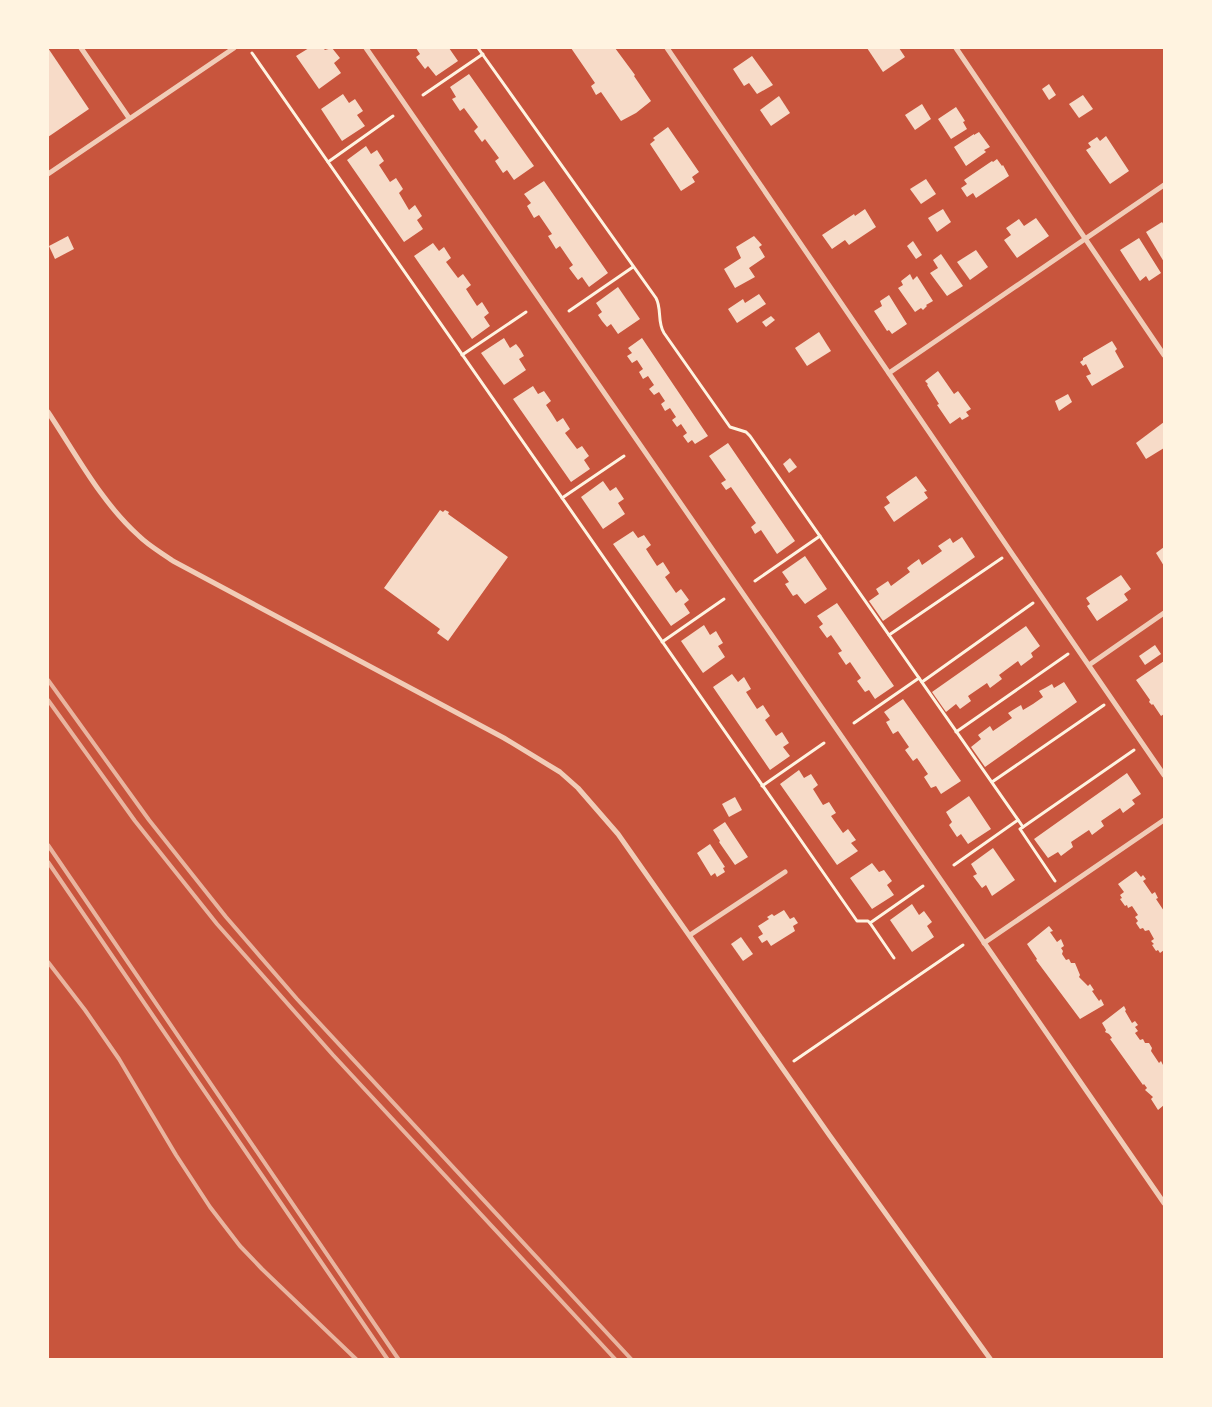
<svg xmlns="http://www.w3.org/2000/svg" width="1212" height="1407" font-family="Helvetica,sans-serif">
  <style>
    .building { fill: #f7dbc8 }
    .lines { fill: none; stroke-linecap: round; stroke-linejoin: round }
    .path { stroke: #fff3e0; stroke-width: 3 }
    .minor { stroke: #f1ccb7; stroke-width: 5 }
    .rail { stroke: #e9b49f; stroke-width: 4 }
  </style>
  <rect width="100%" height="100%" fill="#c8553d"/>
  <!-- building -->
  <g class="building">
    <path d="M48 48 89 109 48 137Z"/>
    <path d="M309 48H323L325 50 332 48 340 58 334 63 341 73 319 89 296 56Z"/>
    <path d="M416 48H449L458 61 436 76 428 66 425 69 416 57 420 54Z"/>
    <path d="M571 48H615L635 75 634 76 651 101 636 113 621 121 601 92 596 95 591 86 595 83Z"/>
    <path d="M867 48H899L905 57 883 72Z"/>
    <path d="M752 56 773 85 757 94 749 83 744 86 733 69Z"/>
    <path d="M469 74 534 166 514 180 507 170 503 173 495 161 499 158 485 139 482 142 474 131 478 127 464 108 460 111 452 99 456 97 450 87Z"/>
    <path d="M1049 84 1056 95 1049 100 1042 89Z"/>
    <path d="M343 94 349 103 355 99 363 111 357 115 365 126 342 141 321 109Z"/>
    <path d="M1083 95 1093 109 1079 118 1069 104Z"/>
    <path d="M779 96 790 113 771 126 760 110Z"/>
    <path d="M922 104 931 119 915 130 905 115Z"/>
    <path d="M956 107 965 121 963 122 967 129 951 139 938 119Z"/>
    <path d="M668 127 699 172 692 177 695 182 681 191 650 144 655 140 653 138Z"/>
    <path d="M979 132 990 147 984 150 986 152 966 166 954 147 974 134V135Z"/>
    <path d="M1106 136 1129 171 1110 184 1086 150 1091 147 1088 143 1097 137 1100 141Z"/>
    <path d="M366 146 371 154 377 150 384 161 379 165 390 182 396 178 403 189 399 193 409 210 415 205 422 216 417 220 423 229 404 242 347 160Z"/>
    <path d="M997 159 1002 166 1003 165 1009 176 976 198 973 193 967 197 961 188 967 184 964 180 992 161 993 162Z"/>
    <path d="M926 179 936 194 921 204 910 189Z"/>
    <path d="M544 181 608 273 589 287 582 277 578 280 569 268 573 265 560 246 556 249 548 236 552 234 539 215 534 218 527 206 531 203 524 194Z"/>
    <path d="M865 209 876 227 849 245 845 240 832 249 822 235 854 214 855 216Z"/>
    <path d="M943 209 951 222 937 232 928 218Z"/>
    <path d="M1036 218 1049 236 1017 258 1004 240 1011 235 1006 228 1019 219 1024 226Z"/>
    <path d="M1162 222 1164 225V262L1146 232Z"/>
    <path d="M68 236 74 249 55 259 49 246Z"/>
    <path d="M754 236 762 245 759 247 765 257 749 268 755 277 735 288 724 269 741 258 736 247Z"/>
    <path d="M1139 238 1161 273 1149 281 1146 276 1140 281 1120 250Z"/>
    <path d="M913 241 922 255 916 259 907 246Z"/>
    <path d="M433 243 439 251 444 247 451 258 446 262 458 278 463 274 471 285 466 289 477 306 482 302 489 313 484 317 490 326 472 339 414 256Z"/>
    <path d="M976 250 988 267 970 280 957 262Z"/>
    <path d="M941 254 963 286 947 296 930 273 938 268 933 260Z"/>
    <path d="M910 274 913 280 917 276 933 301 926 305 927 306 923 310 921 308 915 312 898 288 903 285 901 281Z"/>
    <path d="M618 287 640 319 618 334 611 324 607 327 602 321 598 315 602 312 596 303Z"/>
    <path d="M759 294 766 304 737 323 728 309 743 299 745 303Z"/>
    <path d="M889 295 907 324 892 334 889 330 887 331 874 311 882 306 880 301Z"/>
    <path d="M771 316 775 320 766 327 762 322Z"/>
    <path d="M819 332 831 351 807 366 795 348Z"/>
    <path d="M504 338 510 348 516 344 520 349 524 356 519 359 526 370 504 385 481 353Z"/>
    <path d="M642 338 708 436 695 444 692 440 688 443 683 436 687 433 681 424 677 427 672 420 676 417 670 408 665 411 661 404 665 401 659 392 654 395 649 389 654 385 648 376 643 379 639 372 643 369 637 360 632 363 627 356 632 353 628 348Z"/>
    <path d="M1112 341 1117 349 1115 351 1124 367 1092 386 1086 376 1091 374 1086 364 1083 366 1080 362 1083 360V358Z"/>
    <path d="M938 371 954 394 958 391 971 409 966 412 969 416 962 420 960 417 950 424 937 405 939 404 927 385 928 384 925 381Z"/>
    <path d="M533 386 538 394 544 391 551 401 546 405 552 414 557 422 563 418 570 429 565 433 577 449 582 446 589 456 584 460 590 469 571 482 513 399Z"/>
    <path d="M1068 394 1072 402 1059 411 1055 401Z"/>
    <path d="M1164 422V448L1146 459 1136 443Z"/>
    <path d="M728 443 795 541 777 554 761 530 755 534 751 527 756 523 731 487 726 490 721 483 726 480 709 456Z"/>
    <path d="M790 458 797 467 789 473 783 464Z"/>
    <path d="M916 476 927 491 924 492 928 498 894 522 884 507 890 503 886 497Z"/>
    <path d="M603 481 610 491 616 487 624 499 618 503 625 514 603 529 581 497Z"/>
    <path d="M440 510 443 512 445 510 449 512 448 514 508 557 448 641 437 633 440 629 384 588Z"/>
    <path d="M633 531 638 538 644 535 651 545 646 549 657 566 663 562 670 573 665 577 676 593 681 589 689 600 684 604 690 613 671 626 613 544Z"/>
    <path d="M962 537 975 557 883 621 869 601 879 594 876 589 888 581 891 586 910 572 907 568 912 564 919 559 922 565 942 551 938 546 950 538 953 543Z"/>
    <path d="M1164 547V566L1156 553Z"/>
    <path d="M805 556 827 589 805 604 797 594 793 596 785 584 789 582 782 572Z"/>
    <path d="M1121 575 1131 589 1124 594 1128 600 1097 621 1087 606 1090 604 1086 598Z"/>
    <path d="M837 603 894 686 875 699 869 690 865 692 857 681 861 678 850 662 846 665 838 653 842 651 831 635 827 638 819 627 823 624 817 616Z"/>
    <path d="M704 625 710 635 716 631 723 643 718 646 725 657 703 673 681 641Z"/>
    <path d="M1026 626 1040 646 1031 653 1033 657 1021 666 1018 661 999 675 1002 679 990 688 987 683 968 696 971 701 960 709 956 704 946 712 932 692Z"/>
    <path d="M1155 645 1161 654 1145 665 1139 656Z"/>
    <path d="M1164 661V714L1161 716 1153 704 1152 705 1149 702 1150 700 1136 680Z"/>
    <path d="M732 674 738 682 744 677 751 689 746 692 757 709 763 705 770 716 765 720 776 736 782 732 789 743 783 747 790 756 770 770 713 687Z"/>
    <path d="M1064 682 1077 702 985 767 971 747 981 739 978 735 990 726 993 731 1012 718 1008 713 1021 705 1023 710 1033 704 1043 697 1039 691 1045 688 1052 684 1054 688Z"/>
    <path d="M903 699 961 781 941 794 936 786 931 788 924 777 928 774 917 758 913 761 905 750 909 747 898 731 893 734 886 722 890 720 884 712Z"/>
    <path d="M799 770 804 778 811 774 818 785 813 789 823 805 829 802 836 813 831 816 843 833 848 829 856 840 851 843 858 851 837 865 780 784Z"/>
    <path d="M1127 773 1141 794 1132 800 1135 804 1123 813 1120 808 1101 821 1104 826 1092 835 1089 830 1071 842 1073 847 1061 856 1058 852 1048 858 1034 839Z"/>
    <path d="M969 796 991 829 968 844 961 834 957 837 949 825 952 822 946 812Z"/>
    <path d="M735 797 742 810 729 817 722 804Z"/>
    <path d="M725 822 748 857 735 865 719 842 720 841 713 830Z"/>
    <path d="M710 844 725 867 723 868 725 872 717 877 715 873 711 876 697 853Z"/>
    <path d="M993 848 1015 880 992 896 986 885 982 888 973 876 977 874 971 864Z"/>
    <path d="M872 863 879 872 884 870 892 881 887 885 894 895 872 909 850 878Z"/>
    <path d="M1136 871 1141 877 1143 875 1146 879 1143 881 1152 894 1155 892 1158 898 1156 899 1164 911V950L1160 953 1158 950 1156 951 1152 945 1154 944 1151 941 1154 939 1149 930 1145 931 1143 928 1140 929 1136 923 1138 921 1135 917 1138 915 1132 906 1128 908 1127 905 1125 906 1120 899 1122 898 1120 895 1124 892 1118 884Z"/>
    <path d="M912 904 919 915 924 911 932 922 927 926 934 937 912 952 890 920Z"/>
    <path d="M784 910 790 919 794 917 798 923 793 926 795 931 771 946 767 940 762 943 758 937 763 934 758 926 769 919 767 917 772 914 774 916Z"/>
    <path d="M1049 926 1053 931 1050 932 1057 942 1061 939 1064 946 1061 948 1063 951 1062 954 1066 960 1069 959 1071 963H1075L1080 975 1079 977 1088 986 1090 984 1094 990 1092 991 1099 1001 1101 999 1104 1005 1080 1019 1036 960 1037 959 1027 944Z"/>
    <path d="M741 937 753 954 743 961 731 944Z"/>
    <path d="M1124 1006 1126 1010 1125 1011 1132 1023 1135 1021 1138 1025 1135 1027 1138 1031 1135 1033 1140 1040 1143 1039 1145 1043H1149L1152 1048 1151 1051 1159 1063 1161 1061 1164 1067V1105L1158 1110 1151 1099 1153 1097 1145 1090 1147 1088 1144 1084 1143 1085 1110 1039 1112 1038 1109 1034 1105 1032 1106 1030 1102 1023Z"/>
  </g>
  <g class="lines">
    <!-- path -->
    <g class="path">
      <path d="M478 48 656 298C662 309 657 322 664 333L730 427 746 432 750 436 1023 827 1020 829 1055 881"/>
      <path d="M252 53 857 921H868L870 923 894 958"/>
      <path d="M423 95 483 54"/>
      <path d="M328 162 393 116"/>
      <path d="M569 311 633 267"/>
      <path d="M462 355 526 312"/>
      <path d="M562 498 624 456"/>
      <path d="M755 581 820 536"/>
      <path d="M889 635 1002 558"/>
      <path d="M662 642 724 599"/>
      <path d="M922 682 1033 603"/>
      <path d="M854 723 919 678"/>
      <path d="M956 732 1068 654"/>
      <path d="M992 782 1104 705"/>
      <path d="M762 786 824 743"/>
      <path d="M1023 827 1134 750"/>
      <path d="M954 865 1018 820"/>
      <path d="M870 923 923 886"/>
      <path d="M794 1061 963 945"/>
    </g>
    <!-- minor -->
    <g class="minor">
      <path d="M81 48 129 118"/>
      <path d="M366 48 1164 1203"/>
      <path d="M667 48 1028 577 1164 775"/>
      <path d="M956 48 1164 355"/>
      <path d="M48 174 234 48"/>
      <path d="M889 373 1164 185"/>
      <path d="M48 412C76 454 101 502 139 536 149 546 162 553 173 561L504 738 560 772 578 788 618 834 830 1136 991 1360"/>
      <path d="M1089 665 1164 613"/>
      <path d="M690 935 785 872"/>
      <path d="M984 943 1164 820"/>
    </g>
    <!-- rail -->
    <g class="rail">
      <path d="M48 680 149 820 226 917 297 999 632 1360"/>
      <path d="M48 700 135 821 217 924 333 1055 616 1360"/>
      <path d="M48 845 399 1360"/>
      <path d="M48 862 388 1360"/>
      <path d="M48 962 85 1010 119 1059 176 1155 210 1207 240 1246 262 1269 357 1360"/>
    </g>
  </g>
  <!-- border -->
  <rect width="1212" height="1407" fill="none" stroke="#fff3e0" stroke-width="98"/>
</svg>
